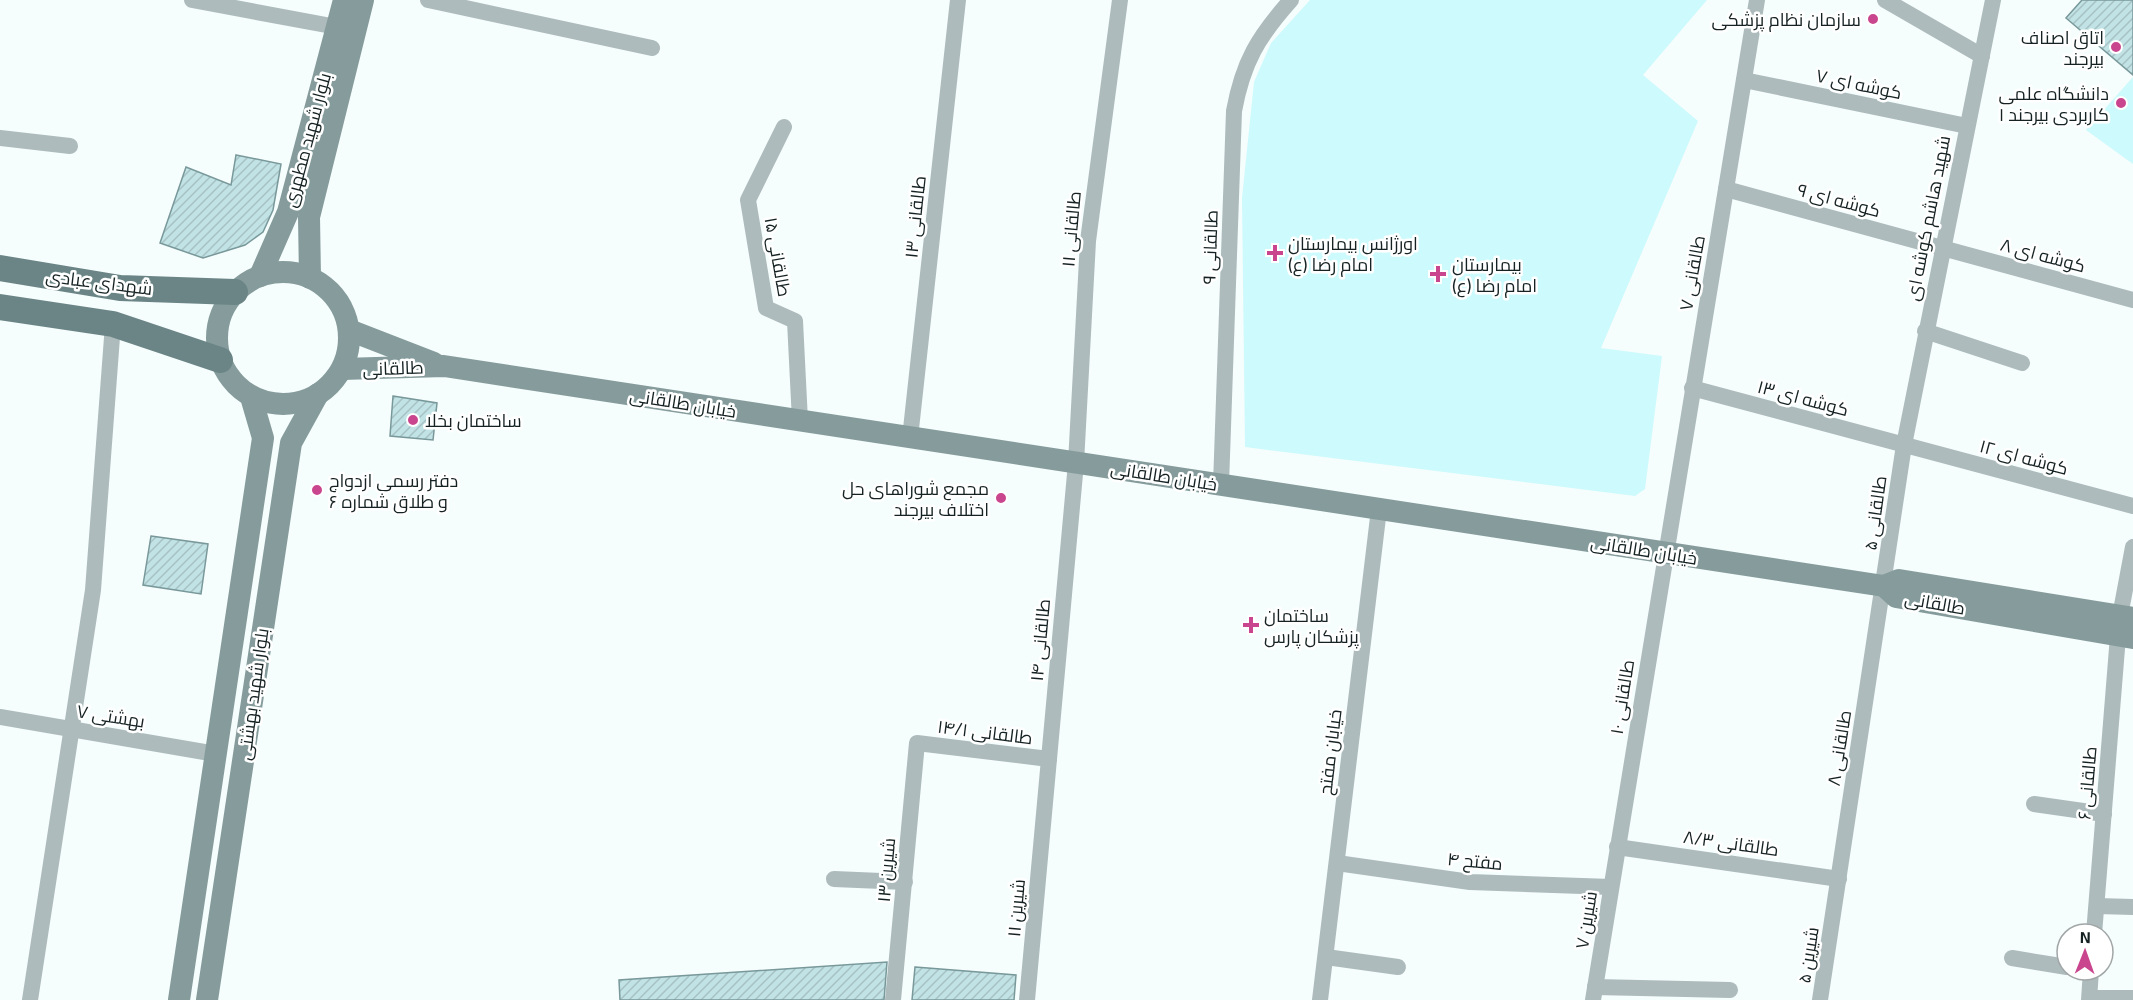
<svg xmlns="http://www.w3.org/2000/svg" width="2133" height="1000" font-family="Georgia,Cairo,serif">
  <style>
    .built { fill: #cdfafc }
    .building { fill: url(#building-hatch); stroke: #78989a; stroke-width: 1.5 }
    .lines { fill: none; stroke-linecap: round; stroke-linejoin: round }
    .minor { stroke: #adbbbc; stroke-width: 16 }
    .secondary { stroke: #869c9c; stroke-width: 22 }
    .primary { stroke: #6b8586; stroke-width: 26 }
    .poi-dot { fill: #c9468e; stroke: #fff; stroke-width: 2 }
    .labels { text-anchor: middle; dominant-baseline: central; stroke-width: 5; stroke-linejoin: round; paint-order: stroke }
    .poi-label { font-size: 18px; fill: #152122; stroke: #fff; text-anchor: start }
    .street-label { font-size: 18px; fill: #152122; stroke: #fff }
  </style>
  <defs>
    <pattern id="building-hatch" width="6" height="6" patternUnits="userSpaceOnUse" patternTransform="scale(1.5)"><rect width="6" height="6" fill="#c2e3e5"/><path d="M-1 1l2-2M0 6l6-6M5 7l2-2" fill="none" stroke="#a6c2c4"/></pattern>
  </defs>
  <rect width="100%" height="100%" fill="#f6fdfd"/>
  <!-- built -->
  <g class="built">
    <path d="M1310 0H1707L1643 75 1698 121 1601 348 1662 356 1645 489 1635 496 1245 447 1242 198 1254 82 1271 43Z"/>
    <path d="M2133 77V164L2086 130Z"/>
  </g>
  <!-- building -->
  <g class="building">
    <path d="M2082 0H2133V75L2066 18Z"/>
    <path d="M236 155 281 164 273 210 263 232 245 245 203 258 160 243 186 167 231 185Z"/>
    <path d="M393 396 437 403 433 440 390 436Z"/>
    <path d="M151 536 208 544 201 594 143 585Z"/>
    <path d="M887 962 884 1000H620L619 980Z"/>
    <path d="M915 967 1016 975 1014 1000H912Z"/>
  </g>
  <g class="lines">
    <!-- minor -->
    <g class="minor">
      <path d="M192 0 337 27"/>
      <path d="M428 0 652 48"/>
      <path d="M1885 0 1982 56"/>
      <path d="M1744 80 1967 126"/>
      <path d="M784 127 748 200 766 308 795 321 800 421"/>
      <path d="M0 138 70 146"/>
      <path d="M1726 189 2133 300"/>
      <path d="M1925 331 2022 363"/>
      <path d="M1692 388 2133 506"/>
      <path d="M910 438 958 0"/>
      <path d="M1221 485 1234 111C1243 62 1258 37 1291 0"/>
      <path d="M2120 616 2133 547"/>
      <path d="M0 717 216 754"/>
      <path d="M2034 804 2104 814"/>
      <path d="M1617 847 1839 879"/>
      <path d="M1337 863 1470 882 1611 887"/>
      <path d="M834 879 905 882"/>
      <path d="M2097 906 2133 907"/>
      <path d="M2094 934 2118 636"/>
      <path d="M1326 957 1398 967"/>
      <path d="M2012 958 2067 967"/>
      <path d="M1595 987 1730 990"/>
      <path d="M2090 998H2133"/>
      <path d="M30 1000 93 590 113 324"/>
      <path d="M893 1000 917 743 1049 759"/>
      <path d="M1027 1000 1076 463 1088 241 1120 0"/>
      <path d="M1320 1000 1379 509"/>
      <path d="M1593 1000 1757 0"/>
      <path d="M1820 1000 1904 445 1993 0"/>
      <path d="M2089 1000 2091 970"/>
    </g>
    <!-- secondary -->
    <g class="secondary">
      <circle cx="283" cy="338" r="66"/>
      <path d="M260 276 288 212 344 0"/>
      <path d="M310 278 309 217 363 0"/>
      <path d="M349 330 434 363"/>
      <path d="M342 369 444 366 1884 586"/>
      <path d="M2133 618 1899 580 1884 586 1896 597 2133 638"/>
      <path d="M179 1000 263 438 251 397"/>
      <path d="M207 1000 291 443 318 394"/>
    </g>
    <!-- primary -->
    <g class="primary">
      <path d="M0 268 120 288 235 292"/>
      <path d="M0 307 113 324 220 360"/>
    </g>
  </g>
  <!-- markers -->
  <g class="poi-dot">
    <circle cx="1873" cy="19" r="6"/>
    <circle cx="2116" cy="47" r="6"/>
    <circle cx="2121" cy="103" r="6"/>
    <path d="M1272 244h6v6h6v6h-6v6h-6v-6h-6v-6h6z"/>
    <path d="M1435 265h6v6h6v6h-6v6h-6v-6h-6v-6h6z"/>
    <circle cx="413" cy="420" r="6"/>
    <circle cx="317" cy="490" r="6"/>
    <circle cx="1001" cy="498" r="6"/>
    <path d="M1248 616h6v6h6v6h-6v6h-6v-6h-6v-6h6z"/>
  </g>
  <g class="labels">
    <!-- poi labels -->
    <g class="poi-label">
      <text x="1861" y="19" text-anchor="end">سازمان نظام پزشکی</text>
      <text x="2104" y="37" text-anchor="end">اتاق اصناف<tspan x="2104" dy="21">بیرجند</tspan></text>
      <text x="2109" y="93" text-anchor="end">دانشگاه علمی<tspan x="2109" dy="21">کاربردی بیرجند ۱</tspan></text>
      <text x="1288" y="243">اورژانس بیمارستان<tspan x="1288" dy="21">امام رضا (ع)</tspan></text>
      <text x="1452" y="264">بیمارستان<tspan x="1452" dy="21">امام رضا (ع)</tspan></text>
      <text x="425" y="420">ساختمان بخلا</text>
      <text x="329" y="480">دفتر رسمی ازدواج<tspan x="329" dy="21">و طلاق شماره ۶</tspan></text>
      <text x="989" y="488" text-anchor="end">مجمع شوراهای حل<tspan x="989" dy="21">اختلاف بیرجند</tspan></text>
      <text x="1264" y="615">ساختمان<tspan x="1264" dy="21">پزشکان پارس</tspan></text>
    </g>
    <!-- street labels -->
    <g class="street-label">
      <text transform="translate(1859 84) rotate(12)">کوشه ای ۷</text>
      <text transform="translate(307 140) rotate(-75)">بلوار شهید مطهری</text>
      <text transform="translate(1839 200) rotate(15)">کوشه ای ۹</text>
      <text transform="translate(915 217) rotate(-84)">طالقانی ۱۳</text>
      <text transform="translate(1928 218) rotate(-79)">شهید هاشم کوشه ای</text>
      <text transform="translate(1071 229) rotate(-85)">طالقانی ۱۱</text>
      <text transform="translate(1210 247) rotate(-88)">طالقانی ۹</text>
      <text transform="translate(2043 255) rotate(15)">کوشه ای ۸</text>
      <text transform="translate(778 257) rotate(80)">طالقانی ۱۵</text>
      <text transform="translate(1692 273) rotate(-80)">طالقانی ۷</text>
      <text transform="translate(99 282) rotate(7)">شهدای عبادی</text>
      <text transform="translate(393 368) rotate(-2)">طالقانی</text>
      <text transform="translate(1803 398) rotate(15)">کوشه ای ۱۳</text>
      <text transform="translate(683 403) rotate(9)">خیابان طالقانی</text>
      <text transform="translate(2024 457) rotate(15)">کوشه ای ۱۲</text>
      <text transform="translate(1164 476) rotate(9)">خیابان طالقانی</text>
      <text transform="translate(1875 513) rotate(-82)">طالقانی ۵</text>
      <text transform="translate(1644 550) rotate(9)">خیابان طالقانی</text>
      <text transform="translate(1935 603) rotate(10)">طالقانی</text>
      <text transform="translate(1040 640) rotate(-85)">طالقانی ۱۴</text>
      <text transform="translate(253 694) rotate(-82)">بلوار شهید بهشتی</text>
      <text transform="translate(1622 697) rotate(-81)">طالقانی ۱۰</text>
      <text transform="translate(111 716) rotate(9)">بهشتی ۷</text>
      <text transform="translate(985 732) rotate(7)">طالقانی ۱۴/۱</text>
      <text transform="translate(1839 748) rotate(-81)">طالقانی ۸</text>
      <text transform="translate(1330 752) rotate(-83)">خیابان مفتح</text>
      <text transform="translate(2087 783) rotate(-85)">طالقانی ۶</text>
      <text transform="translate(1731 843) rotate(8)">طالقانی ۸/۳</text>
      <text transform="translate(1475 861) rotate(5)">مفتح ۴</text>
      <text transform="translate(886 870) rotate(-85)">شیرین ۱۳</text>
      <text transform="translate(1016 908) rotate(-85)">شیرین ۱۱</text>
      <text transform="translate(1586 920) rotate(-81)">شیرین ۷</text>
      <text transform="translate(1808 955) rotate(-81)">شیرین ۵</text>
    </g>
  </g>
  <!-- north arrow -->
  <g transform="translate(2085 952) rotate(1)"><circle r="28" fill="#ffffff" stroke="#a1a6a7" stroke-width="1.5"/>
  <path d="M0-4.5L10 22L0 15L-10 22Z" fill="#c9468e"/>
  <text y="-9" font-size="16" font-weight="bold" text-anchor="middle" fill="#152122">N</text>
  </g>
</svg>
